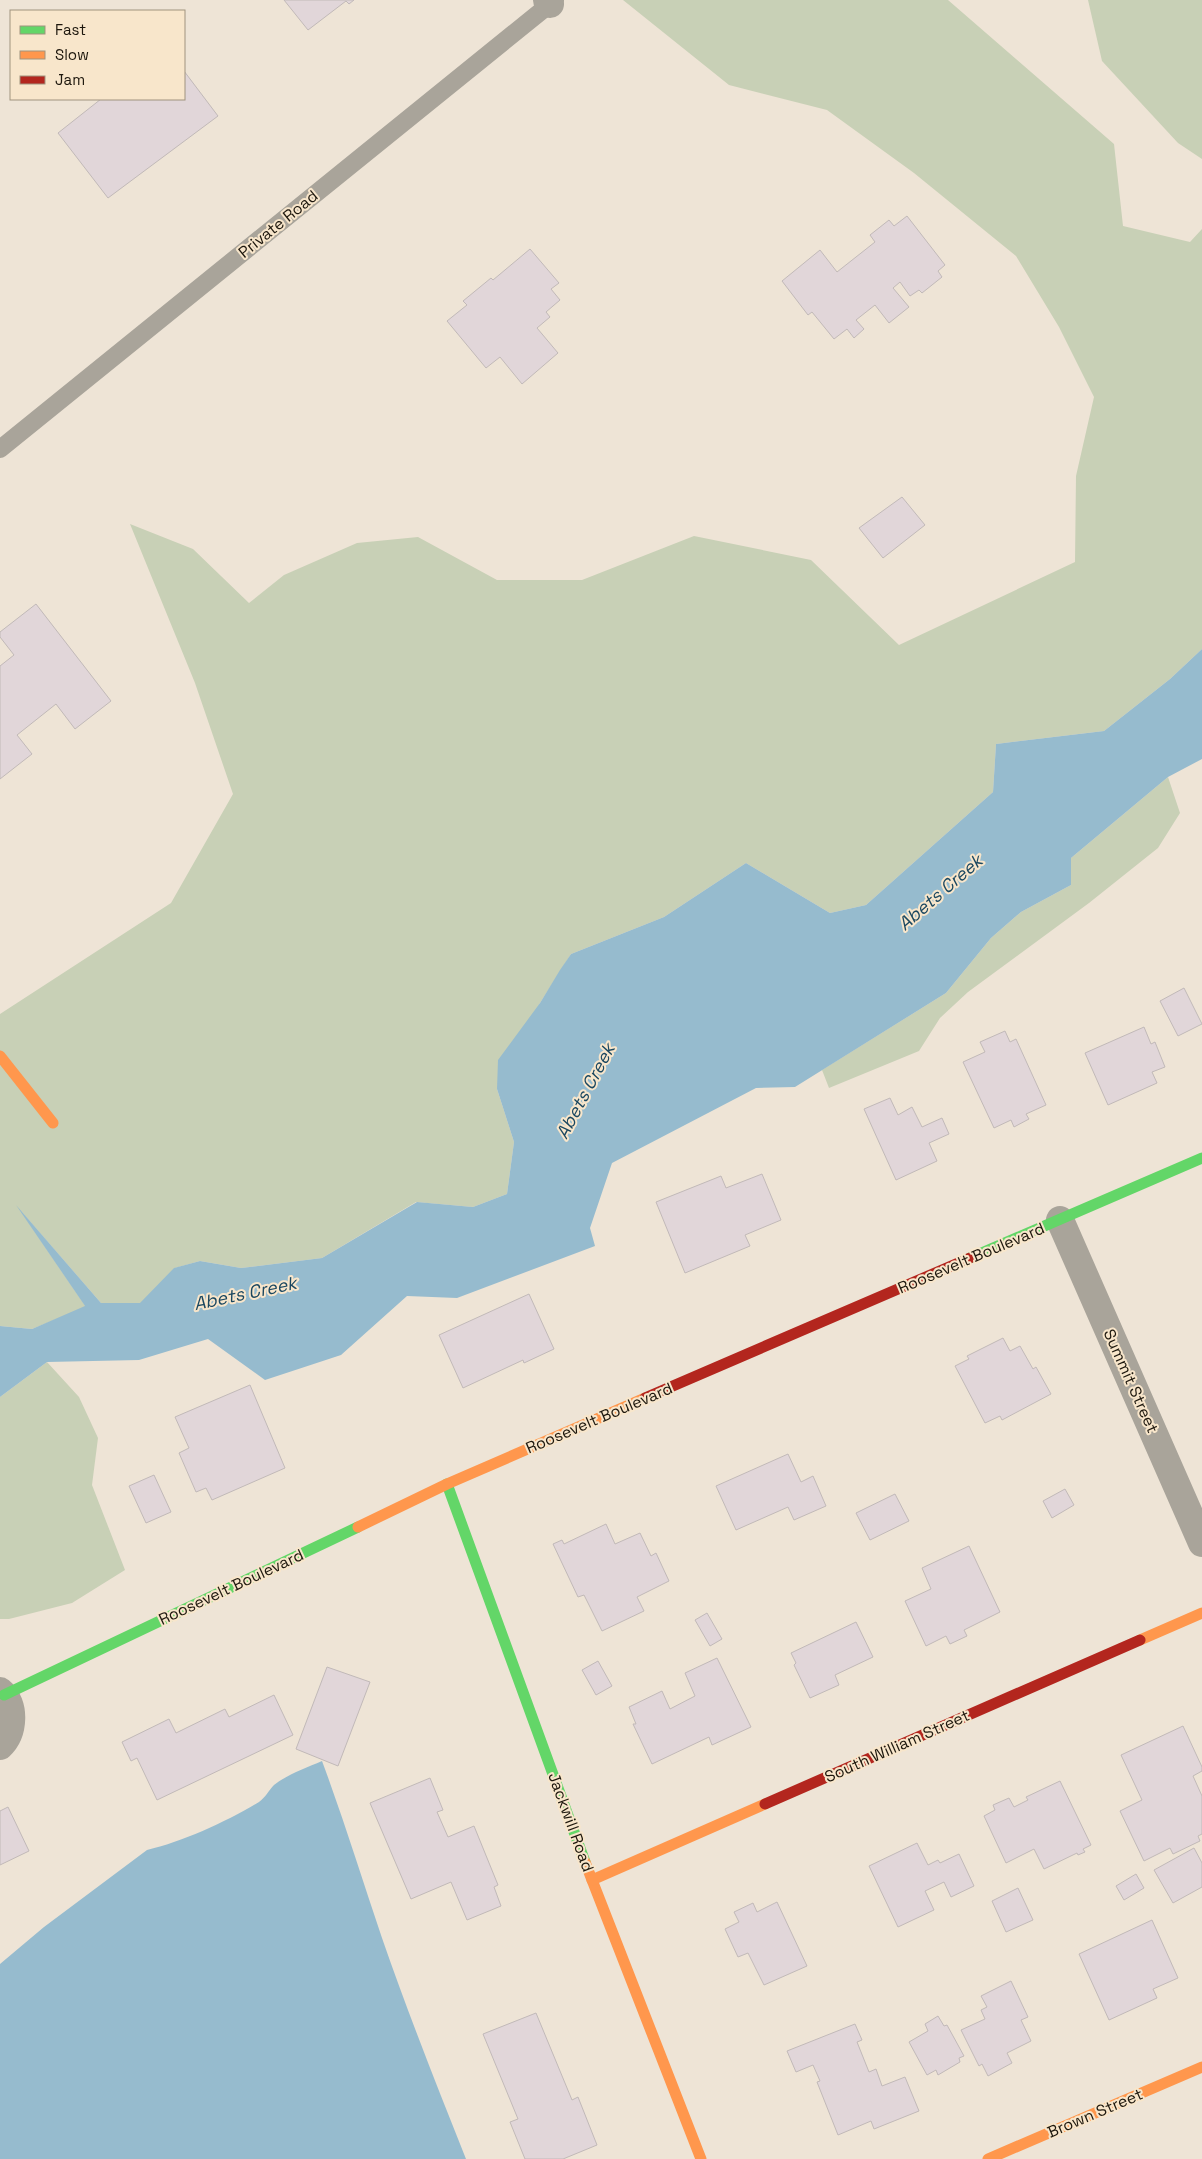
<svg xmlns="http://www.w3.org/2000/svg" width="1202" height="2159" font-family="'Space Grotesk',sans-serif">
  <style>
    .green { fill: #c8d0b6 }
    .water { fill: #96bbce }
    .building { fill: #e1d6d9; stroke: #c1b9b8 }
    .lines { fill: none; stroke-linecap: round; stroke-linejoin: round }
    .lane { stroke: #a9a49a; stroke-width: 18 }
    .street { stroke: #a9a49a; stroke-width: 28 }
    .fast { stroke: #63d668; stroke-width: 11 }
    .slow { stroke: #ff974d; stroke-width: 11 }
    .jam { stroke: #b3261e; stroke-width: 11 }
    .labels { text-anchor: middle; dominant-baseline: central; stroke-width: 4; stroke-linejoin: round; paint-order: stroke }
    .street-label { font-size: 16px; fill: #1d170d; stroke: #f8e6cb }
    .water-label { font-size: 18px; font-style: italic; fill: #1a4760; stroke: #f8e6cb }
  </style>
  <rect width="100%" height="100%" fill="#eee4d6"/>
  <!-- green -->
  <g class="green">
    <path d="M623 0H948L1114 144 1123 226 1190 242 1202 229V649L1170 679 1104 731 996 744 993 792 866 905 830 913 746 863 664 917 571 954 540 1003 497 1089 514 1142 507 1194 473 1207 416 1202 322 1258 241 1268 200 1261 175 1268 141 1303H101L20 1210 86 1307 32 1329 0 1326V1014L171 903 233 794 195 683 130 524 193 549 249 603 284 575 357 543 418 537 497 580H582L694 536 811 560 899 645 1075 562 1076 476 1094 397 1059 327 1016 256 914 173 827 110 729 85Z"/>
    <path d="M1088 0H1202V159L1178 143 1102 61Z"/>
    <path d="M1168 777 1180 813 1158 848 1089 903 968 992 940 1018 919 1051 829 1088 822 1070 946 993 991 938 1021 912 1071 885V858Z"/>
    <path d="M47 1362 79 1397 98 1438 92 1485 125 1570 72 1603 9 1619H0V1397Z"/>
  </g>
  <!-- water -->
  <g class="water">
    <path d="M1202 649V759L1168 777 1071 858V885L1021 912 991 938 946 993 795 1087 756 1088 612 1163 590 1228 595 1246 457 1298 407 1296 341 1355 265 1380 208 1339 139 1360 47 1362 0 1397V1326L32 1329 85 1306 16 1205 101 1303H140L174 1268 200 1261 241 1268 322 1258 417 1202 473 1207 507 1194 514 1142 497 1089 498 1060 540 1003 560 970 571 954 664 917 746 863 830 913 866 905 993 792 996 744 1104 731 1170 679Z"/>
    <path d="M322 1761C344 1820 362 1879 382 1938 408 2013 437 2086 466 2159H0V1964L44 1927 147 1850C182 1842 228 1821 259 1802 265 1798 269 1790 274 1785 288 1774 306 1768 322 1761Z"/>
  </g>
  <!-- building -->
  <g class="building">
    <path d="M284 0H354L349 4 346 1 308 30Z"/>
    <path d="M184 71 218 116 108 198 58 133 101 99H184Z"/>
    <path d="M907 216 945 265 938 271 942 277 922 293 919 290 910 296 900 282 893 288 909 307 889 323 875 305 856 320 864 329 854 338 847 329 834 339 812 312 808 315 782 281 820 250 837 272 875 242 870 235 889 220 894 226Z"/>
    <path d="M530 249 559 283 551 289 560 300 546 312 550 317 537 328 558 353 522 384 500 357 486 368 447 321 467 305 463 301 491 278 493 280Z"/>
    <path d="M902 497 925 525 883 558 859 528Z"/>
    <path d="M36 604 111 701 75 729 56 704 17 735 32 754 0 779V666L14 655 0 637V632Z"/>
    <path d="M1184 988 1202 1024 1178 1036 1160 1001Z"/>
    <path d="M1144 1027 1151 1044 1155 1042 1165 1067 1152 1072 1157 1083 1108 1105 1085 1053Z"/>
    <path d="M1005 1031 1010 1042 1016 1039 1046 1105 1026 1114 1029 1119 1014 1127 1011 1120 994 1128 963 1062 985 1052 980 1042Z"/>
    <path d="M890 1098 898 1115 912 1107 922 1127 942 1118 949 1134 929 1143 937 1161 896 1180 864 1109Z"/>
    <path d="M762 1174 781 1220 745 1235 750 1246 685 1273 656 1202 721 1176 726 1188Z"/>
    <path d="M529 1294 554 1349 524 1363 523 1360 463 1388 439 1335Z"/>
    <path d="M1003 1338 1010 1351 1020 1346 1033 1369 1036 1367 1051 1394 1002 1420 1000 1416 985 1423 955 1366 969 1359 967 1356Z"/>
    <path d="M250 1385 285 1468 212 1500 206 1488 196 1492 179 1453 189 1448 175 1417Z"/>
    <path d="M788 1454 801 1482 813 1476 826 1506 794 1520 788 1507 736 1530 716 1486Z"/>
    <path d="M154 1475 171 1512 146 1523 129 1486Z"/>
    <path d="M1065 1489 1074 1505 1052 1518 1043 1501Z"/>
    <path d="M895 1494 909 1521 870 1540 856 1513Z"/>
    <path d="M606 1524 615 1544 640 1533 651 1556 656 1553 669 1581 637 1597 644 1611 602 1631 584 1595 578 1597 553 1544 562 1540 564 1544Z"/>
    <path d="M969 1546 1000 1612 964 1630 967 1636 950 1644 946 1636 926 1646 905 1601 931 1589 922 1568Z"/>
    <path d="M707 1613 722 1639 710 1646 695 1620Z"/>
    <path d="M856 1622 873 1657 835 1675 839 1685 810 1698 794 1665 796 1663 791 1653Z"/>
    <path d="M717 1658 751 1727 712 1745 709 1737 652 1764 633 1724H636L629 1707 662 1691 670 1709 695 1696 685 1673Z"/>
    <path d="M598 1661 612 1686 596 1695 582 1670Z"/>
    <path d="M327 1667 370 1682 338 1766 296 1749Z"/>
    <path d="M274 1695 293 1735 157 1800 137 1758 131 1761 122 1742 169 1719 176 1733 225 1709 229 1717Z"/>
    <path d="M1183 1726 1202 1767V1771L1193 1776 1202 1796V1834L1198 1836 1200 1841 1173 1854 1170 1848 1144 1861 1120 1811 1142 1800 1121 1755Z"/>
    <path d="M430 1778 443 1810 437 1812 448 1837 474 1826 498 1885 494 1887 501 1906 467 1920 451 1882 411 1899 370 1803Z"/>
    <path d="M1060 1781 1091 1845 1083 1849 1085 1852 1078 1855 1077 1853 1044 1869 1034 1849 1006 1863 984 1816 995 1810 993 1805 1009 1798 1014 1807 1028 1800 1026 1797Z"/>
    <path d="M8 1807 29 1851 0 1865V1811Z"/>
    <path d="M917 1843 928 1865 938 1860 940 1863 959 1854 974 1886 951 1897 944 1882 925 1891 934 1910 898 1927 869 1866Z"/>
    <path d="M1194 1848 1202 1863V1887L1173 1903 1154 1870Z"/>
    <path d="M1136 1874 1144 1888 1124 1900 1116 1886Z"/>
    <path d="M1018 1888 1033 1920 1006 1932 992 1901Z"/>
    <path d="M777 1902 807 1966 764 1985 748 1953 738 1957 725 1929 739 1922 734 1912 753 1903 757 1912Z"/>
    <path d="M1152 1920 1178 1978 1153 1989 1157 1998 1109 2020 1079 1954Z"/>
    <path d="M1011 1981 1028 2017 1021 2020 1031 2041 1007 2053 1012 2063 988 2076 982 2064 979 2066 961 2030 985 2019 981 2010 987 2007 981 1996Z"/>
    <path d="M536 2013 572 2100 578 2097 597 2145 563 2159H525L510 2122 518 2119 483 2034Z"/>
    <path d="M938 2016 944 2026 947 2025 964 2056 959 2058 960 2062 938 2075 936 2070 927 2075 909 2042 928 2031 925 2024Z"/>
    <path d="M855 2024 862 2040 857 2042 869 2072 876 2069 882 2086 905 2077 919 2111 874 2129 871 2121 838 2135 817 2082 820 2081 813 2065 796 2072 787 2051Z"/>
  </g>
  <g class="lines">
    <!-- lane -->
    <path class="lane" d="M0 449 555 0"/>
    <!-- street -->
    <g class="street">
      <path d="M547 0 550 4"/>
      <path d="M1060 1220 1202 1543"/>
      <path d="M0 1691C16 1704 14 1733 0 1746"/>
    </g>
    <!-- fast -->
    <g class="fast">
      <path d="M970 1258 1202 1158"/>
      <path d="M447 1484 585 1862"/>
      <path d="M4 1695 358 1527"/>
    </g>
    <!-- slow -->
    <g class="slow">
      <path d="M0 1056 53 1123"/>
      <path d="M358 1527 447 1484 645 1398"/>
      <path d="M1140 1640 1202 1613"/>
      <path d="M585 1862 701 2159"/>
      <path d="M592 1880 765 1804"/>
      <path d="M988 2159 1202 2067"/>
    </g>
    <!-- jam -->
    <g class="jam">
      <path d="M645 1398 970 1258"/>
      <path d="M765 1804 1140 1640"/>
    </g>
  </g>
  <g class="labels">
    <!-- street labels -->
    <g class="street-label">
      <text transform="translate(278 224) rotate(-39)">Private Road</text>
      <text transform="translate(971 1258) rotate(-23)">Roosevelt Boulevard</text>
      <text transform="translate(1131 1381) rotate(66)">Summit Street</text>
      <text transform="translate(599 1418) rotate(-23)">Roosevelt Boulevard</text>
      <text transform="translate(231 1587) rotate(-25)">Roosevelt Boulevard</text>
      <text transform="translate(897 1746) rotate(-24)">South William Street</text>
      <text transform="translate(571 1822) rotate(70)">Jackwill Road</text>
      <text transform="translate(1095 2113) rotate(-23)">Brown Street</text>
    </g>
    <!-- water labels -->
    <g class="water-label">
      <text transform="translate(940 892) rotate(-41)">Abets Creek</text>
      <text transform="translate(585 1091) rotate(-62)">Abets Creek</text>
      <text transform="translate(245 1293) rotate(-12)">Abets Creek</text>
    </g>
  </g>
  <!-- legend -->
  <rect x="10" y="10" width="175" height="90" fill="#f8e6cb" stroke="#a0937f"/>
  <rect x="20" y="26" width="25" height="8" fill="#63d668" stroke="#a0937f"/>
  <text x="55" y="35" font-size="15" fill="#1d170d">Fast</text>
  <rect x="20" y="51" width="25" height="8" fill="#ff974d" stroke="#a0937f"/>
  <text x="55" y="60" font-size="15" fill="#1d170d">Slow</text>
  <rect x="20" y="76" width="25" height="8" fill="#b3261e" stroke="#a0937f"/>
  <text x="55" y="85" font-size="15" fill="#1d170d">Jam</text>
</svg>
